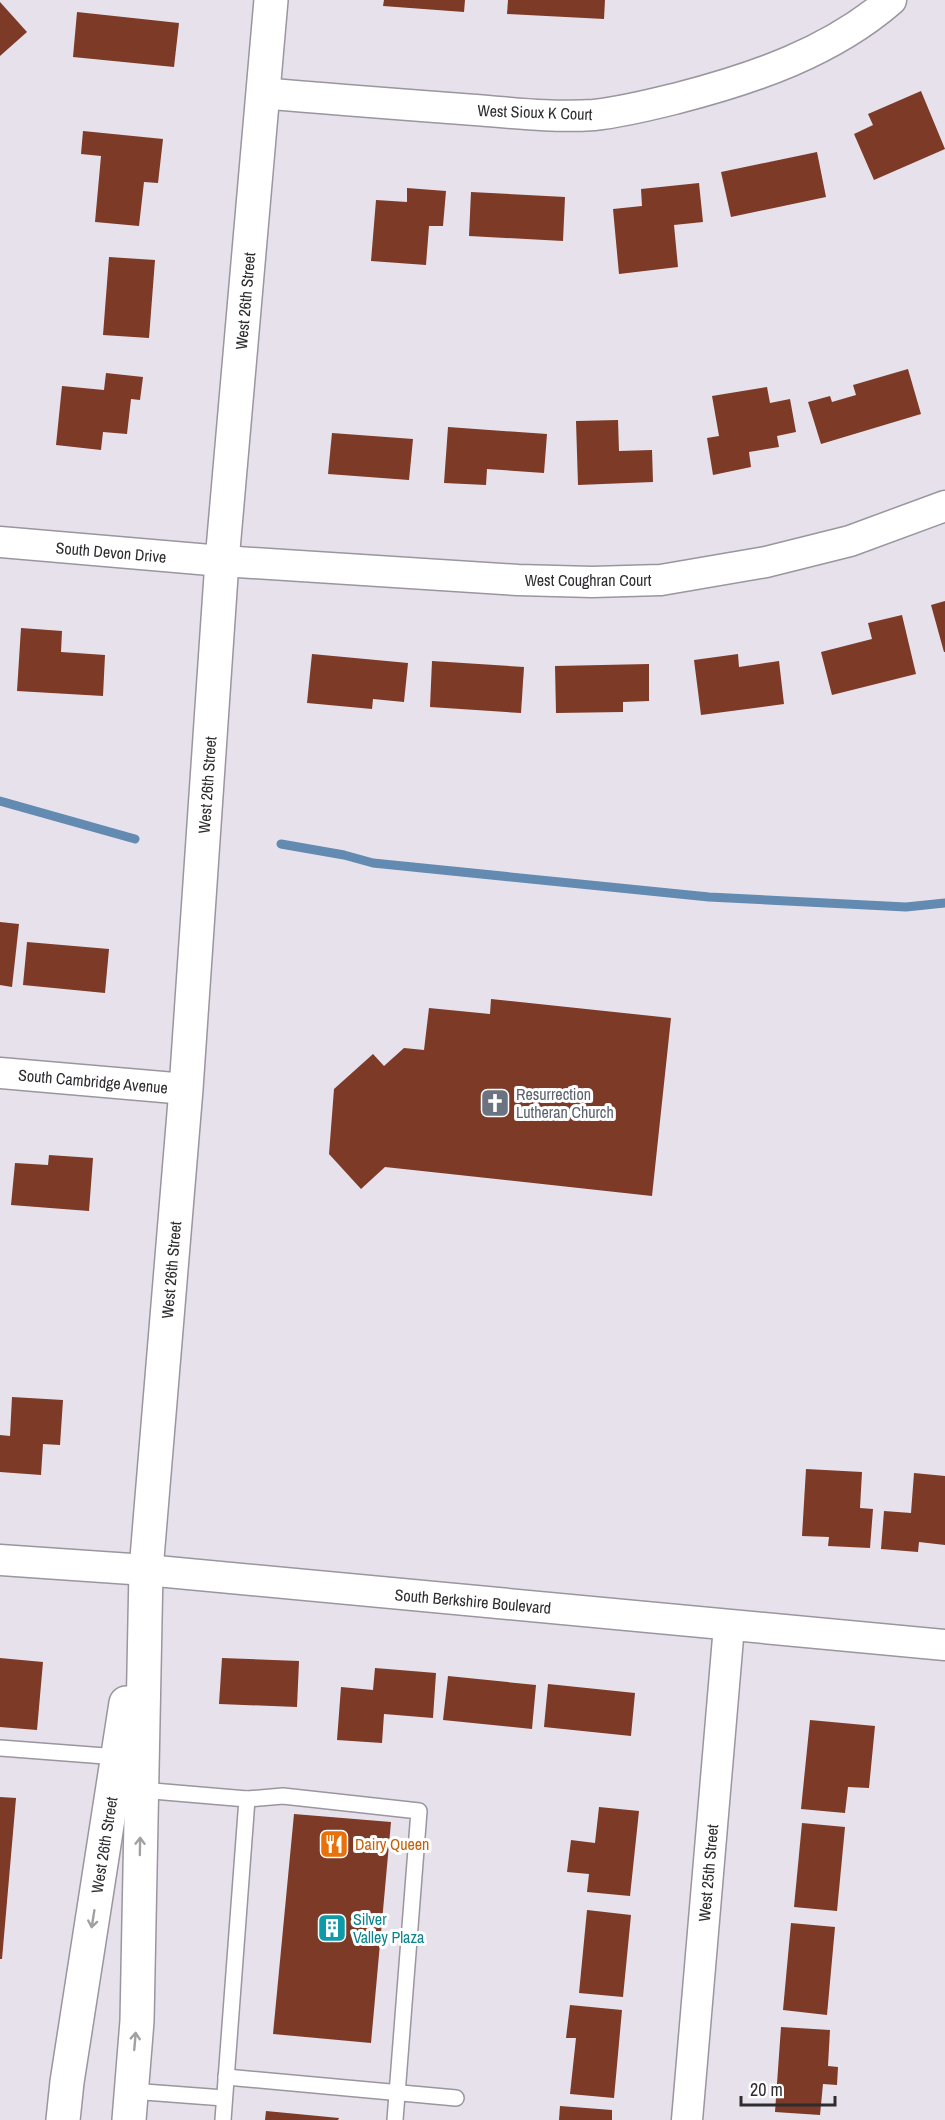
<svg xmlns="http://www.w3.org/2000/svg" width="945" height="2120" font-family="'Archivo Narrow',sans-serif">
  <style>
    .lines { fill: none; stroke-linecap: round; stroke-linejoin: round }
    .stream { stroke: #638ab1; stroke-width: 9 }
    .building { fill: #7d3a26 }
    .lane-casing { stroke: #9b959f; stroke-width: 18 }
    .street-casing { stroke: #9b959f; stroke-width: 33 }
    .secondary-casing { stroke: #9b959f; stroke-width: 36 }
    .lane { stroke: #fff; stroke-width: 15 }
    .street { stroke: #fff; stroke-width: 30 }
    .secondary { stroke: #fff; stroke-width: 33 }
    .oneway { stroke: #a1a0a2 }
    .labels { text-anchor: middle; dominant-baseline: central; stroke-width: 6; stroke-linejoin: round; paint-order: stroke }
    .street-label { font-size: 16px; fill: #2f2c30; stroke: #fff }
    .worship-label { font-size: 16px; fill: #5b616d; stroke: #fff; text-anchor: start }
    .food-label { font-size: 16px; fill: #c56008; stroke: #fff; text-anchor: start }
    .culture-label { font-size: 16px; fill: #0d838f; stroke: #fff; text-anchor: start }
  </style>
  <rect width="100%" height="100%" fill="#e7e1ec"/>
  <g class="lines">
    <!-- stream -->
    <g class="stream">
      <path d="M0 801 135 839"/>
      <path d="M281 844 344 855 373 863 709 897 906 907 945 903"/>
    </g>
  </g>
  <!-- building -->
  <g class="building">
    <path d="M384 0H465L464 12 383 6Z"/>
    <path d="M508 0H605L604 19 507 14Z"/>
    <path d="M0 2 27 32 0 56Z"/>
    <path d="M77 12 179 23 174 67 73 57Z"/>
    <path d="M921 91 945 149 874 180 854 134 873 125 868 114Z"/>
    <path d="M83 131 163 139 158 183 144 182 139 226 95 222 101 156 81 154Z"/>
    <path d="M817 152 826 197 731 217 721 172Z"/>
    <path d="M699 183 703 222 674 225 678 267 619 274 613 209 642 206 641 189Z"/>
    <path d="M407 188 446 191 443 226H429L426 265 371 261 376 200 407 202Z"/>
    <path d="M471 192 565 197 563 241 469 236Z"/>
    <path d="M109 257 155 260 149 338 103 335Z"/>
    <path d="M908 369 921 414 821 444 808 402 830 396 832 402 856 395 853 385Z"/>
    <path d="M106 373 143 377 140 400 131 399 127 434 103 432 101 450 56 445 62 386 104 390Z"/>
    <path d="M767 387 770 403 790 399 796 432 777 436 779 447 749 452 751 467 713 475 707 438 719 436 712 396Z"/>
    <path d="M618 420 619 451 652 450 653 482 578 485 576 421Z"/>
    <path d="M448 427 547 434 544 473 487 469 486 485 444 483Z"/>
    <path d="M332 433 413 439 409 480 328 474Z"/>
    <path d="M945 601V652H944L931 605Z"/>
    <path d="M902 615 916 674 832 695 821 652 872 639 868 623Z"/>
    <path d="M21 628 62 631 61 652 105 655 103 696 17 691Z"/>
    <path d="M312 654 408 663 404 702 373 699 372 709 307 703Z"/>
    <path d="M738 654 739 667 779 661 784 704 701 715 694 660Z"/>
    <path d="M432 661 524 667 521 713 430 707Z"/>
    <path d="M649 664V701L623 702V712L556 713 555 666Z"/>
    <path d="M0 922 19 924 12 987 0 985Z"/>
    <path d="M27 942 109 949 105 993 23 985Z"/>
    <path d="M491 999 671 1018 652 1196 385 1167 361 1189 329 1154 334 1089 373 1054 384 1066 404 1048 424 1050 429 1008 490 1014Z"/>
    <path d="M49 1155 93 1158 89 1211 11 1205 15 1163 48 1165Z"/>
    <path d="M12 1397 63 1400 60 1445 43 1444 41 1475 0 1472V1435L10 1436Z"/>
    <path d="M806 1469 862 1472 860 1508 873 1509 870 1548 828 1546 829 1537 802 1536Z"/>
    <path d="M914 1473 945 1476V1545L919 1542 918 1552 881 1549 884 1511 911 1513Z"/>
    <path d="M0 1658 43 1662 37 1730 0 1727Z"/>
    <path d="M222 1658 299 1661 297 1707 219 1704Z"/>
    <path d="M375 1668 436 1673 433 1718 384 1714 382 1743 337 1740 341 1687 373 1690Z"/>
    <path d="M448 1676 536 1685 532 1729 443 1720Z"/>
    <path d="M548 1684 635 1693 631 1736 544 1727Z"/>
    <path d="M810 1720 875 1726 869 1788 848 1787 845 1813 801 1809Z"/>
    <path d="M0 1797 16 1798 2 1959H0Z"/>
    <path d="M599 1807 639 1811 630 1896 587 1892 589 1874 567 1872 571 1840 595 1843Z"/>
    <path d="M294 1814 391 1822 371 2043 273 2034Z"/>
    <path d="M802 1823 845 1827 837 1911 794 1907Z"/>
    <path d="M587 1910 631 1915 623 1997 579 1993Z"/>
    <path d="M791 1923 835 1927 827 2015 783 2010Z"/>
    <path d="M570 2005 622 2010 614 2098 570 2094 576 2038H566Z"/>
    <path d="M781 2027 830 2030 828 2066 838 2067 837 2085 823 2084 820 2115 775 2112Z"/>
    <path d="M560 2106 612 2110V2120H559Z"/>
    <path d="M266 2111 339 2118 338 2120H265Z"/>
  </g>
  <g class="lines">
    <!-- lane casing -->
    <g class="lane-casing">
      <g id="lane">
        <path d="M0 1748 118 1757"/>
        <path d="M141 1790 247 1799 223 2120"/>
        <path d="M247 1799 283 1796 419 1811 395 2120"/>
        <path d="M226 2077 456 2098"/>
        <path d="M131 2091 224 2098"/>
      </g>
    </g>
    <!-- street casing -->
    <g class="street-casing">
      <g id="street">
        <path d="M262 93C329 99 395 104 462 109 506 112 550 118 594 115 623 112 650 105 678 98 755 78 831 52 891 0"/>
        <path d="M0 542 222 561 518 580 592 582 661 580 766 562 850 541 945 506"/>
        <path d="M0 1073 186 1089"/>
        <path d="M0 1560 146 1570 945 1645"/>
        <path d="M687 2120 729 1626"/>
      </g>
    </g>
    <!-- secondary casing -->
    <g class="secondary-casing">
      <g id="secondary">
        <path d="M63 2120 67 2082 126 1703"/>
        <path d="M129 2120 137 2021 146 1570 186 1089 222 561 271 0"/>
      </g>
    </g>
    <!-- lane -->
    <use href="#lane" class="lane"/>
    <!-- street -->
    <use href="#street" class="street"/>
    <!-- secondary -->
    <use href="#secondary" class="secondary"/>
  </g>
  <!-- one-way arrows -->
  <defs><path id="oneway-shaft" d="M-6 0H5M1.5-3L5.5 0L1.5 3" fill="none" stroke-width="1.6" stroke-linecap="round" stroke-linejoin="round" transform="scale(1.5)"/></defs>
  <g class="oneway">
    <use href="#oneway-shaft" transform="translate(140 1846) rotate(-89)"/>
    <use href="#oneway-shaft" transform="translate(93 1919) rotate(99)"/>
    <use href="#oneway-shaft" transform="translate(135 2041) rotate(-85)"/>
  </g>
  <!-- icons -->
  <defs>
    <g id="church-square" transform="scale(1.5)"><rect x="-9" y="-9" width="18" height="18" rx="4" fill="#6b7280" stroke="#fff"/><path d="M-1.2-6h2.4v3.5h3.3v2.4h-3.3V6h-2.4V-.1h-3.3v-2.4h3.3Z" fill="#fff"/></g>
    <g id="restaurant-square" transform="scale(1.5)"><rect x="-9" y="-9" width="18" height="18" rx="4" fill="#e8710a" stroke="#fff"/><path d="M-5-6h1v4h1v-4h1v4h1v-4h1v5L-1.5 .5V6h-2V.5L-5-1ZM5-6V6H3V1.5H1.5Q1.5-4 5-6Z" fill="#fff"/></g>
    <g id="building-square" transform="scale(1.5)"><rect x="-9" y="-9" width="18" height="18" rx="4" fill="#0f9aa8" stroke="#fff"/><path d="M-4-6H4V6H1V3H-1V6H-4ZM-2.5-4.3h1.7v1.8h-1.7ZM.8-4.3h1.7v1.8H.8ZM-2.5-1h1.7V.8h-1.7ZM.8-1h1.7V.8H.8Z" fill="#fff"/></g>
  </defs>
  <g fill-rule="evenodd">
    <use href="#church-square" x="495" y="1103"/>
    <use href="#restaurant-square" x="334" y="1844"/>
    <use href="#building-square" x="332" y="1928"/>
  </g>
  <g class="labels">
    <!-- street labels -->
    <g class="street-label">
      <text transform="translate(535 112) rotate(2)">West Sioux K Court</text>
      <text transform="translate(245 301) rotate(-85)">West 26th Street</text>
      <text transform="translate(111 552) rotate(5)">South Devon Drive</text>
      <text x="588" y="580">West Coughran Court</text>
      <text transform="translate(207 785) rotate(-86)">West 26th Street</text>
      <text transform="translate(93 1081) rotate(5)">South Cambridge Avenue</text>
      <text transform="translate(171 1270) rotate(-85)">West 26th Street</text>
      <text transform="translate(473 1601) rotate(5)">South Berkshire Boulevard</text>
      <text transform="translate(104 1845) rotate(-81)">West 26th Street</text>
      <text transform="translate(708 1873) rotate(-85)">West 25th Street</text>
    </g>
    <!-- worship labels -->
    <g class="worship-label">
      <text x="516" y="1094">Resurrection<tspan x="516" dy="18">Lutheran Church</tspan></text>
    </g>
    <!-- food labels -->
    <g class="food-label">
      <text x="355" y="1844">Dairy Queen</text>
    </g>
    <!-- culture labels -->
    <g class="culture-label">
      <text x="353" y="1919">Silver<tspan x="353" dy="18">Valley Plaza</tspan></text>
    </g>
  </g>
  <!-- scale -->
  <path d="M741 2096v9h94v-9" fill="none" stroke="#2f2c30" stroke-width="3"/>
  <text x="750" y="2096" font-size="18" fill="#2f2c30" stroke="#ffffff" stroke-width="4.5" paint-order="stroke">20 m</text>
</svg>
